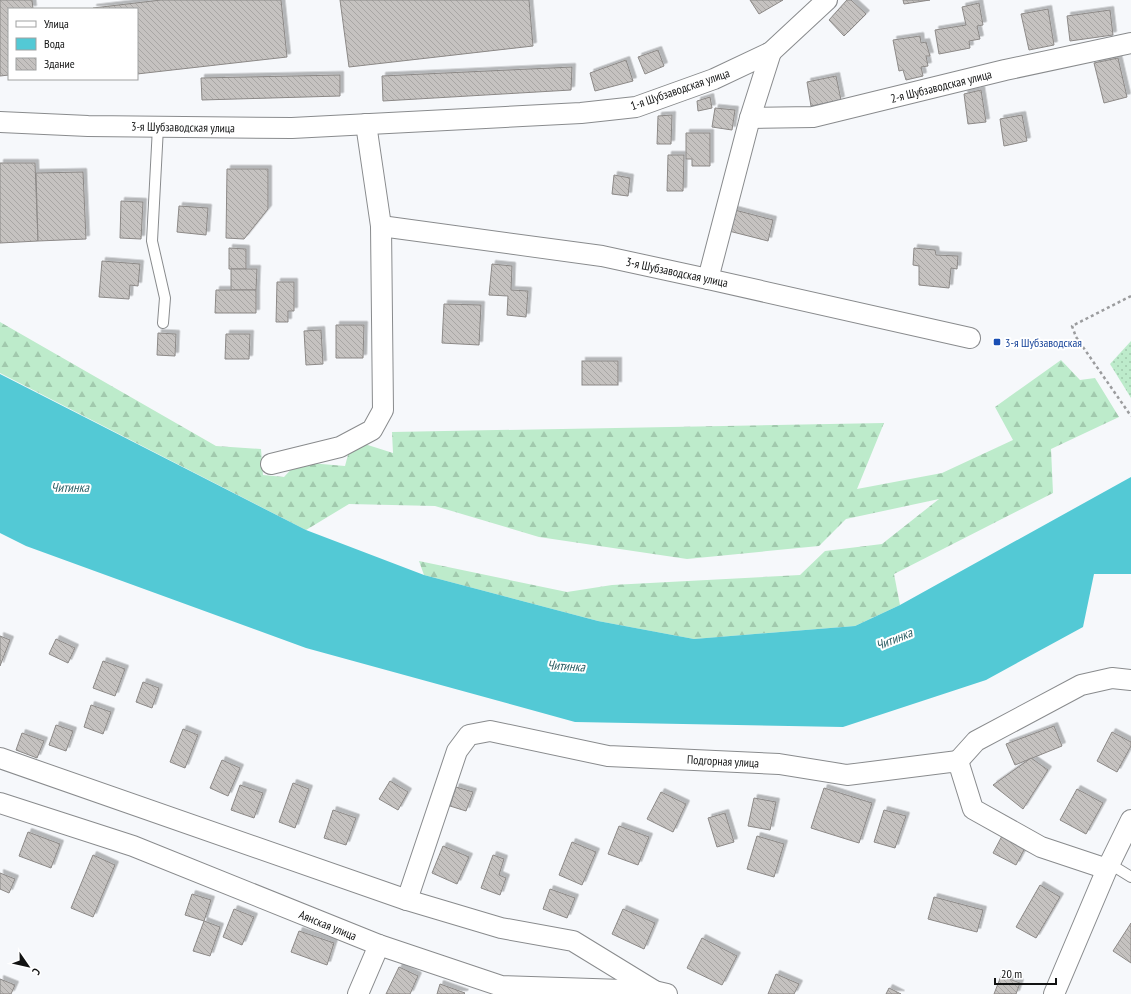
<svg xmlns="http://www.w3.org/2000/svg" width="1131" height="994" font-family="'PT Sans Narrow',sans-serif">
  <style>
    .grass { fill: url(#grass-dots) }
    .forest { fill: url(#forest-firs) }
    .water { fill: #53c9d5 }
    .building { fill: url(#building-back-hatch); stroke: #8c8987; filter: url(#shadow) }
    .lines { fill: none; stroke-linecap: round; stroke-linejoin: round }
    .lane-casing { stroke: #898b8d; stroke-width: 12 }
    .street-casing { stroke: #898b8d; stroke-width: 22 }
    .path { stroke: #9b9c9e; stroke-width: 2.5; stroke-dasharray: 3 3; stroke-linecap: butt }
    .lane { stroke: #fff; stroke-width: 10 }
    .street { stroke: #fff; stroke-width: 20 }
    .transit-dot { fill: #1a4fb4; stroke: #fff; stroke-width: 1.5 }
    .labels { text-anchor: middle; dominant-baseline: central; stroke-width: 4; stroke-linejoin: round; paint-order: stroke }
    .street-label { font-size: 12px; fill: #121313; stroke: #fff }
    .transit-label { font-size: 12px; fill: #164399; stroke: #fff; text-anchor: start }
    .water-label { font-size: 13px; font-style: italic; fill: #2d5f64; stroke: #fff }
  </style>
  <defs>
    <pattern id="grass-dots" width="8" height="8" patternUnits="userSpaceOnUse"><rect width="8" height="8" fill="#bdebcb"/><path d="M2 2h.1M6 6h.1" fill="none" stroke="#a1c9ad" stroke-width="1.8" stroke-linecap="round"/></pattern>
    <pattern id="forest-firs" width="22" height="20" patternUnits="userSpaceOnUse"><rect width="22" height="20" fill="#bdebcb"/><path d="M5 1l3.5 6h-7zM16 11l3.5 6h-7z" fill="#a1c9ad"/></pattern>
    <pattern id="building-back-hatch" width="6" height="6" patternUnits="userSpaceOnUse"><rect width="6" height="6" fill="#c5c2c0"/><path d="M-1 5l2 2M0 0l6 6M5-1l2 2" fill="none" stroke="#a8a6a4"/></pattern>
    <filter id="shadow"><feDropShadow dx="3.5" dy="-3.5" stdDeviation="0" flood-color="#0004"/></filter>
  </defs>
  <rect width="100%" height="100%" fill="#f6f8fb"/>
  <!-- grass -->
  <path class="grass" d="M1131 341V398L1110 364Z"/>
  <!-- forest -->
  <path class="forest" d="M0 322 216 446 261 449 263 475 284 477 298 462 345 466 352 440 393 453 392 432 884 423 857 489 942 473 1013 440 995 407 1061 360 1080 380 1095 378 1119 417 1051 449 1053 493 894 574 900 605 855 626 694 639 598 621 424 575 419 561 567 592 612 585 800 575 825 551 882 544 939 499 846 519 819 546 687 559 539 537 435 506 349 504 306 530 0 373Z"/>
  <!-- water -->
  <path class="water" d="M0 374 306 530 424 575 598 621 694 639 855 626 900 605 1131 477V574H1094L1083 627 986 680 843 727 575 722 306 648 26 546 0 533Z"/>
  <!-- building -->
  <g class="building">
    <path d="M0 0H32L33 9H9V75L0 76Z"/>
    <path d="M161 0H281L287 57 137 74V9H93V8Z"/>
    <path d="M340 0H529L533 46 349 67Z"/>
    <path d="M750 0H783L759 14Z"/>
    <path d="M847 0H851L866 14 844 36 829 20Z"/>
    <path d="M903 0H930L904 4Z"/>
    <path d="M979 3 983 25 977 26 980 39 969 41 970 48 939 54 935 30 966 25 962 7Z"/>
    <path d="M1048 9 1054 45 1029 50 1021 14Z"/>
    <path d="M1110 10 1113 35 1070 41 1067 16Z"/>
    <path d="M920 36 921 43 926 42 930 56H926L928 66 921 67 923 76 906 80 903 70 899 71 893 40Z"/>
    <path d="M658 50 664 66 645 74 638 57Z"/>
    <path d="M1118 58 1127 97 1104 103 1094 63Z"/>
    <path d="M626 60 633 81 595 91 590 73Z"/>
    <path d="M572 67 571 90 383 101 382 76Z"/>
    <path d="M340 75V96L202 100 201 78Z"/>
    <path d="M836 76 841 100 811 106 807 82Z"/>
    <path d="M981 90 986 122 968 124 964 94Z"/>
    <path d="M710 97 712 108 698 111 697 101Z"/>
    <path d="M715 108 735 110 732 130 712 127Z"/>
    <path d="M672 115 671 144H657L658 116Z"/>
    <path d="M1022 115 1027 141 1004 146 1000 119Z"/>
    <path d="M686 133H710V166H692V159H686Z"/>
    <path d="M668 155H684L683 191H667Z"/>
    <path d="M0 163H35L38 241 0 243Z"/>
    <path d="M227 169H268V209L244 239 226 238Z"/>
    <path d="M83 172 86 239 38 241 36 173Z"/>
    <path d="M614 175 630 178 628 196 612 194Z"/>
    <path d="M121 201 143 202 141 239 120 238Z"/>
    <path d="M179 206 208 208 206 235 177 232Z"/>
    <path d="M731 209 773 220 768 241 725 230Z"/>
    <path d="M229 248 246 249V269H229Z"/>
    <path d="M914 248 935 250 936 255 958 256 957 269 951 268 949 288 919 285V266L913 265Z"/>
    <path d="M102 261 140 264 138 286 130 285 129 299 99 297Z"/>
    <path d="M492 264 512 266 511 290 528 291 526 317 507 315 508 296 489 295Z"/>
    <path d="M231 269H257L256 290H231Z"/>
    <path d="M277 282H294V311H288V322H276Z"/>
    <path d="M216 290H256V313H215Z"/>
    <path d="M444 304 481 305 479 345 442 343Z"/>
    <path d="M336 325H364L363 358H336Z"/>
    <path d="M321 330 323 364 306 365 304 331Z"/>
    <path d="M158 333 176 334 175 356 157 355Z"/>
    <path d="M226 334H250L249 359H225Z"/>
    <rect x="582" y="361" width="36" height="24"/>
    <path d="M0 636 10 640 0 666Z"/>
    <path d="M56 639 75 648 68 663 49 654Z"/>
    <path d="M103 661 125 669 115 696 93 688Z"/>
    <path d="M143 682 159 688 152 708 136 702Z"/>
    <path d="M91 705 111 712 103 734 84 727Z"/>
    <path d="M56 725 73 731 66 751 49 745Z"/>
    <path d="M1054 726 1062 746 1015 765 1006 744Z"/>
    <path d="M183 729 198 735 185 768 170 762Z"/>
    <path d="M1112 732 1131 742V746L1117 772 1097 761Z"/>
    <path d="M22 733 44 741 37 758 16 750Z"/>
    <path d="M1031 758 1048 770 1023 809 993 785Z"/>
    <path d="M222 760 240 768 228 796 210 788Z"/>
    <path d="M390 781 408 792 398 810 379 799Z"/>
    <path d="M293 783 309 789 295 828 279 822Z"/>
    <path d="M240 785 263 793 254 818 231 810Z"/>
    <path d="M456 787 473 792 466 811 450 806Z"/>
    <path d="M824 788 872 803 859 843 811 828Z"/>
    <path d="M1077 789 1103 803 1086 834 1060 820Z"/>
    <path d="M661 792 686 804 673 832 647 819Z"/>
    <path d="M754 798 776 802 770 830 748 826Z"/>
    <path d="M333 810 356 818 346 845 324 838Z"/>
    <path d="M884 810 906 816 895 848 874 842Z"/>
    <path d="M725 813 734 842 717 847 708 818Z"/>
    <path d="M619 826 649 837 638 865 608 854Z"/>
    <path d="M28 832 60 844 51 868 19 856Z"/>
    <path d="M757 836 784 844 774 877 747 869Z"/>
    <path d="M1002 836 1025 848 1016 865 993 853Z"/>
    <path d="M572 842 596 852 582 885 559 875Z"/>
    <path d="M443 846 469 857 457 884 432 873Z"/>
    <path d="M93 855 115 865 93 917 71 908Z"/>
    <path d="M493 855 504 859 499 875 506 878 500 895 481 888Z"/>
    <path d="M0 873 15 879 9 893 0 889Z"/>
    <path d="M1040 885 1060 897 1036 938 1016 927Z"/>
    <path d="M550 889 575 898 567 918 543 909Z"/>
    <path d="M192 894 211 900 204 921 185 915Z"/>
    <path d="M934 897 983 910 977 932 928 919Z"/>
    <path d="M234 909 254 917 242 945 223 937Z"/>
    <path d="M623 909 655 923 644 949 612 934Z"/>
    <path d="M204 921 220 927 210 956 193 951Z"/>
    <path d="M1131 923V963L1113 951Z"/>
    <path d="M299 931 334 943 327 965 291 952Z"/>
    <path d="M702 938 737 956 722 985 687 968Z"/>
    <path d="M399 967 418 976 410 994H386Z"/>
    <path d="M776 974 799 984 794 994H768Z"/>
    <path d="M1001 976 1020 983 1016 994H994Z"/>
    <path d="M0 979 15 985 11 994H0Z"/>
    <path d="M440 984 465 993 464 994H437Z"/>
    <path d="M889 988 901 994H886Z"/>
  </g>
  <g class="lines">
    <!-- lane casing -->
    <g class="lane-casing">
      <g id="lane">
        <path d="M158 127 152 241 165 298 163 323"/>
        <path d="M1110 864 1131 877"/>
      </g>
    </g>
    <!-- street casing -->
    <g class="street-casing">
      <g id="street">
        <path d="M750 118 813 117 1005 70 1131 43"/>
        <path d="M0 122 88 126 292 128 581 113 636 107 714 79 771 52 827 0"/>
        <path d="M381 226 602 256 708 279 970 338"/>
        <path d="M708 279 750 118 771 52"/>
        <path d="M271 464 340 447 372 430 383 410 381 226 366 124"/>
        <path d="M0 758 407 900 501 928 573 941 653 990"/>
        <path d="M958 761 976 741 1081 685 1112 678 1131 680"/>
        <path d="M0 803 133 846 379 945 501 986 654 991 667 994"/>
        <path d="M407 900 457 751 469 735 490 731 608 756 779 764 847 775 958 761 973 809 1041 847 1107 869"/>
        <path d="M358 994 379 945"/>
        <path d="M1054 994 1107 869 1131 820"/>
      </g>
    </g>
    <!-- path -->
    <path class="path" d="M1131 296 1072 326 1076 337 1131 416"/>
    <!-- lane -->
    <use href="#lane" class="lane"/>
    <!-- street -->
    <use href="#street" class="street"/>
  </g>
  <!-- markers -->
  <rect class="transit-dot" x="993" y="338" width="8" height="8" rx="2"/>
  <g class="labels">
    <!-- street labels -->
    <g class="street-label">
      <text transform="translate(941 86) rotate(-14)">2-я Шубзаводская улица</text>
      <text transform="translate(680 89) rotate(-19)">1-я Шубзаводская улица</text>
      <text transform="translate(183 127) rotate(1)">3-я Шубзаводская улица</text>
      <text transform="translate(677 272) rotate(12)">3-я Шубзаводская улица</text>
      <text transform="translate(723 761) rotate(3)">Подгорная улица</text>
      <text transform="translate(328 925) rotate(22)">Аянская улица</text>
    </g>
    <!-- transit labels -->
    <g class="transit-label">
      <text x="1005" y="342">3-я Шубзаводская</text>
    </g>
    <!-- water labels -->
    <g class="water-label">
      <text x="70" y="487">Читинка</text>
      <text transform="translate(894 639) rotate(-22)">Читинка</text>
      <text transform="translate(566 666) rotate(3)">Читинка</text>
    </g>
  </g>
  <!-- legend -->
  <rect x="8" y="8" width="130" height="72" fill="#ffffff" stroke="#a0a1a1"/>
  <rect x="16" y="21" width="20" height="6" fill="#ffffff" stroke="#a0a1a1"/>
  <text x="44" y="28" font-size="12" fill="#121313">Улица</text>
  <rect x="16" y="38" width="20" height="12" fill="#53c9d5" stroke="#a0a1a1"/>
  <text x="44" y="48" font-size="12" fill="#121313">Вода</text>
  <rect x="16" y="58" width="20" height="12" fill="url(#building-back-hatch)" stroke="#a0a1a1"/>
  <text x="44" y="68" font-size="12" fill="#121313">Здание</text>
  <!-- north arrow -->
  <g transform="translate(28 966) rotate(124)" stroke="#ffffff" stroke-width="3" paint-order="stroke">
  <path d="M0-3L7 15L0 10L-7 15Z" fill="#121313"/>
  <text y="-6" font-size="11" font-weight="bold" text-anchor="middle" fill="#121313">С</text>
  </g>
  <!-- scale -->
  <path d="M995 978v6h61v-6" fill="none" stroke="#121313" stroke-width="2"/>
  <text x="1001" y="978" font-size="12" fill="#121313" stroke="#ffffff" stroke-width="3" paint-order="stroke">20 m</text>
</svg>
